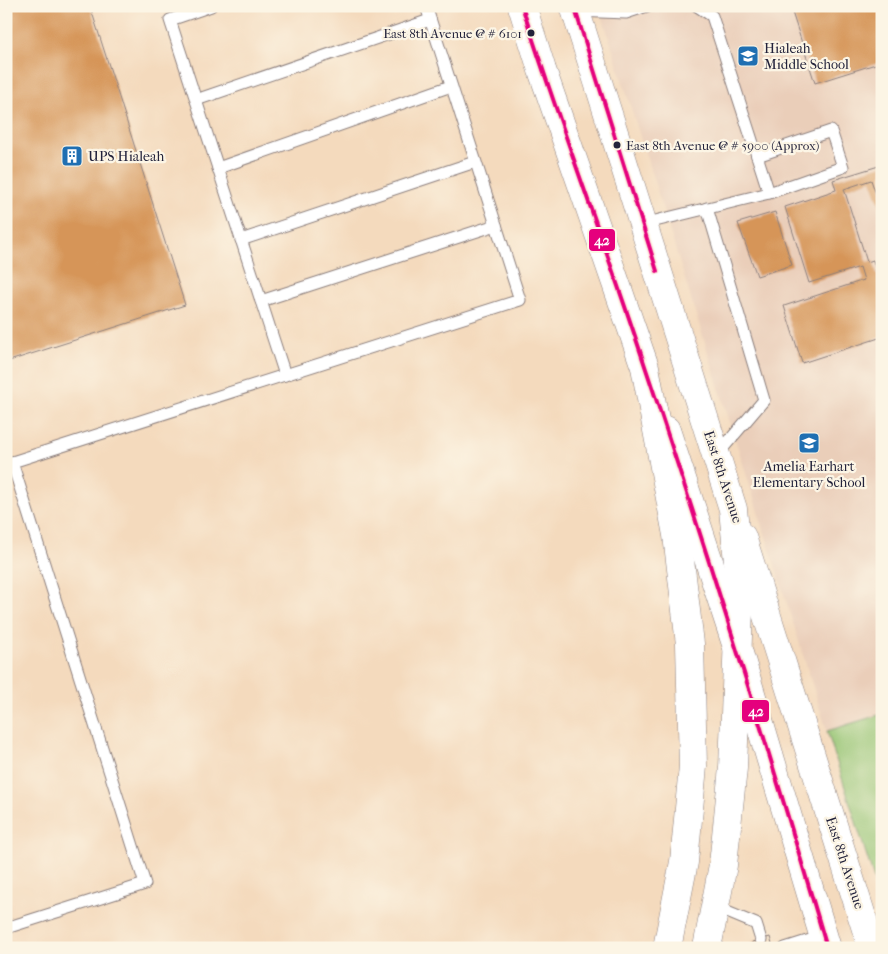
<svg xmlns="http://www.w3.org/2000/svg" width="888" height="954" font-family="'IM FELL French Canon',serif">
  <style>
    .built { fill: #eaceb9 }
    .green { fill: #97c574; stroke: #5c7458 }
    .building { fill: #d69559 }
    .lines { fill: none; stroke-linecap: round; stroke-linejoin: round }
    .lane-casing { stroke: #8b7e7c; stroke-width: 13 }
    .secondary-casing { stroke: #8b7e7c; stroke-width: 29 }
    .primary-casing { stroke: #8b7e7c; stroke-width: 29 }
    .lane { stroke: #fff; stroke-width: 11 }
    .secondary { stroke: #fff; stroke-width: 28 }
    .primary { stroke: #fff; stroke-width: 28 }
    .bus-1-casing { stroke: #fcf5e5; stroke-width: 8 }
    .bus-1 { stroke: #e5007d; stroke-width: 4 }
    .bus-dot { fill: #22223b; stroke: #fcf5e5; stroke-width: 2 }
    .labels { text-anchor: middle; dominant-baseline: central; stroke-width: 4.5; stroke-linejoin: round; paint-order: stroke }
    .bus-label { font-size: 13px; fill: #22223b; stroke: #fcf5e5; text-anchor: end }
    .poi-label { font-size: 14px; fill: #22223b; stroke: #fcf5e5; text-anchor: start }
    .street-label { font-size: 14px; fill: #22223b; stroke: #fcf5e5 }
    .line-badge { stroke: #fcf5e5; stroke-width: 2 }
    .badge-label { font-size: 14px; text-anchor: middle; font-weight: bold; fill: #fff }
  </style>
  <rect width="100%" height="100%" fill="#fcf5e5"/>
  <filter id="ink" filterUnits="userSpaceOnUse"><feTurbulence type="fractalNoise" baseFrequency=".02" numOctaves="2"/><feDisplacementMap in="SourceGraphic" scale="10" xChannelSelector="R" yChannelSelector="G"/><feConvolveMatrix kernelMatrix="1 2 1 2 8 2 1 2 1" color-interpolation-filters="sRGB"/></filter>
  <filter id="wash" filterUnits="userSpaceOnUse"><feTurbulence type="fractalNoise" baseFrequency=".0096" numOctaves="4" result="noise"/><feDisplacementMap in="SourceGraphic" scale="20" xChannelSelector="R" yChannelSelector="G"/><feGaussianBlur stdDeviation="1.12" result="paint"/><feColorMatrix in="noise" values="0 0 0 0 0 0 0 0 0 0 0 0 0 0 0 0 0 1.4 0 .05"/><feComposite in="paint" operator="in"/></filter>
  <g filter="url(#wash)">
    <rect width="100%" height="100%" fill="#f4dabd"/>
    <!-- built -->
    <path class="built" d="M599 6H882V714L827 731Z"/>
    <!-- green -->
    <path class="green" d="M882 714V904L827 731Z"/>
    <g id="blocks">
      <!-- building -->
      <g class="building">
        <path d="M6 6H90L185 305 6 362Z"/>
        <path d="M790 6H882V62L815 83Z"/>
        <path d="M882 165V211L871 180 844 189 867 262 873 260 877 274 882 273V337L802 363 784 306 864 280 860 267 809 283 785 207 836 190 833 180Z"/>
        <path d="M775 212 792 265 757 276 738 223Z"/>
        <path d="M770 937 773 948H753L752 942Z"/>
      </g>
    </g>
  </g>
  <g filter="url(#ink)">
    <use href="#blocks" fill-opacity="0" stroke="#8b7e7c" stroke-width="1"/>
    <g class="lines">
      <!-- lane casing -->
      <g class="lane-casing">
        <g id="lane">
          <path d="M211 6 170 20 285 375"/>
          <path d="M575 11 626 13 647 6"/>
          <path d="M196 100 430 20"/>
          <path d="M757 156 831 131 843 167 769 193"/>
          <path d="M218 168 451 86"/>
          <path d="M707 208 764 400 717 455"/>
          <path d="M643 224 769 193 712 16 697 6"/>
          <path d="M241 240 475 162"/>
          <path d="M261 301 496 225"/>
          <path d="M6 464 520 300 426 6"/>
          <path d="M715 907 756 924 761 940"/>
          <path d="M6 928 145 884 12 462"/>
          <path d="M785 948 823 936"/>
        </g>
      </g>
      <!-- secondary casing -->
      <g class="secondary-casing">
        <g id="secondary">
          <path d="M666 430 738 650 827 948"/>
          <path d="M742 537 872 948"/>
        </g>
      </g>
      <!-- primary casing -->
      <g class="primary-casing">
        <g id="primary">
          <path d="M522 6 542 70 645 367 677 535 690 644 693 766 684 862 667 948"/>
          <path d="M574 6 733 509 740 583 733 768 723 865 707 948"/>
        </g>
      </g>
      <!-- lane -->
      <use href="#lane" class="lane"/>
      <!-- secondary -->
      <use href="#secondary" class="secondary"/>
      <!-- primary -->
      <use href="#primary" class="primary"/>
      <!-- bus-1 casing -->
      <g class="bus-1-casing">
        <g id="bus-1">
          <path d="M522 6C561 128 606 247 646 369 710 560 770 754 827 948"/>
          <path d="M574 6 657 271"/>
        </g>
      </g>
      <!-- bus-1 -->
      <use href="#bus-1" class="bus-1"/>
    </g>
  </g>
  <!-- icons -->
  <defs>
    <g id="school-square" transform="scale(1.125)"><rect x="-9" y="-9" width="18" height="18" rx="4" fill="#1f6fb2" stroke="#fcf5e5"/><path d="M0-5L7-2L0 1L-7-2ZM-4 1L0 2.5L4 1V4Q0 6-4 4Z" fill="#fff"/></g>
    <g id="building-square" transform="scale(1.125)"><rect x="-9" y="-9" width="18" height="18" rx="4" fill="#1f6fb2" stroke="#fcf5e5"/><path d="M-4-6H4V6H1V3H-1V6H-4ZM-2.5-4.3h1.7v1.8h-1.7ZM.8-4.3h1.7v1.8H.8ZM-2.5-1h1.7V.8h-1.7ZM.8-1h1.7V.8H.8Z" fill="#fff"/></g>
  </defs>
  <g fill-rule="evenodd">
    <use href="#school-square" x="748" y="56"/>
    <use href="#building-square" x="72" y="156"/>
    <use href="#school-square" x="809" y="443"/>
  </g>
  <!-- markers -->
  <g class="bus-dot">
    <circle cx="531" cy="33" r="4.5"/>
    <circle cx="617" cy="145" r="4.5"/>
  </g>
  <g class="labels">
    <!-- bus labels -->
    <g class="bus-label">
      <text x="522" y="33">East 8th Avenue @ # 6101</text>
      <text x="626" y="145" text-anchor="start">East 8th Avenue @ # 5900 (Approx)</text>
    </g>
    <!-- poi labels -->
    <g class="poi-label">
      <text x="764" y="48">Hialeah<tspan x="764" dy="16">Middle School</tspan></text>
      <text x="88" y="156">UPS Hialeah</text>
      <text x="809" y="466" text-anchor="middle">Amelia Earhart<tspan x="809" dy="16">Elementary School</tspan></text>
    </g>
    <!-- street labels -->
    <g class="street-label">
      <text transform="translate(723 477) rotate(72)">East 8th Avenue</text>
      <text transform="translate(845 863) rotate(72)">East 8th Avenue</text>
    </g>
  </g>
  <g class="line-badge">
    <rect x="588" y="228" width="28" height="24" rx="5" fill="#e5007d"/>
    <rect x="741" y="699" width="29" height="24" rx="5" fill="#e5007d"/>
  </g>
  <g class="badge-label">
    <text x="602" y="245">42</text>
    <text x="756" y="716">42</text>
  </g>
  <!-- margin -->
  <rect width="888" height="954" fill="none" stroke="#fcf5e5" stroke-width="25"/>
</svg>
